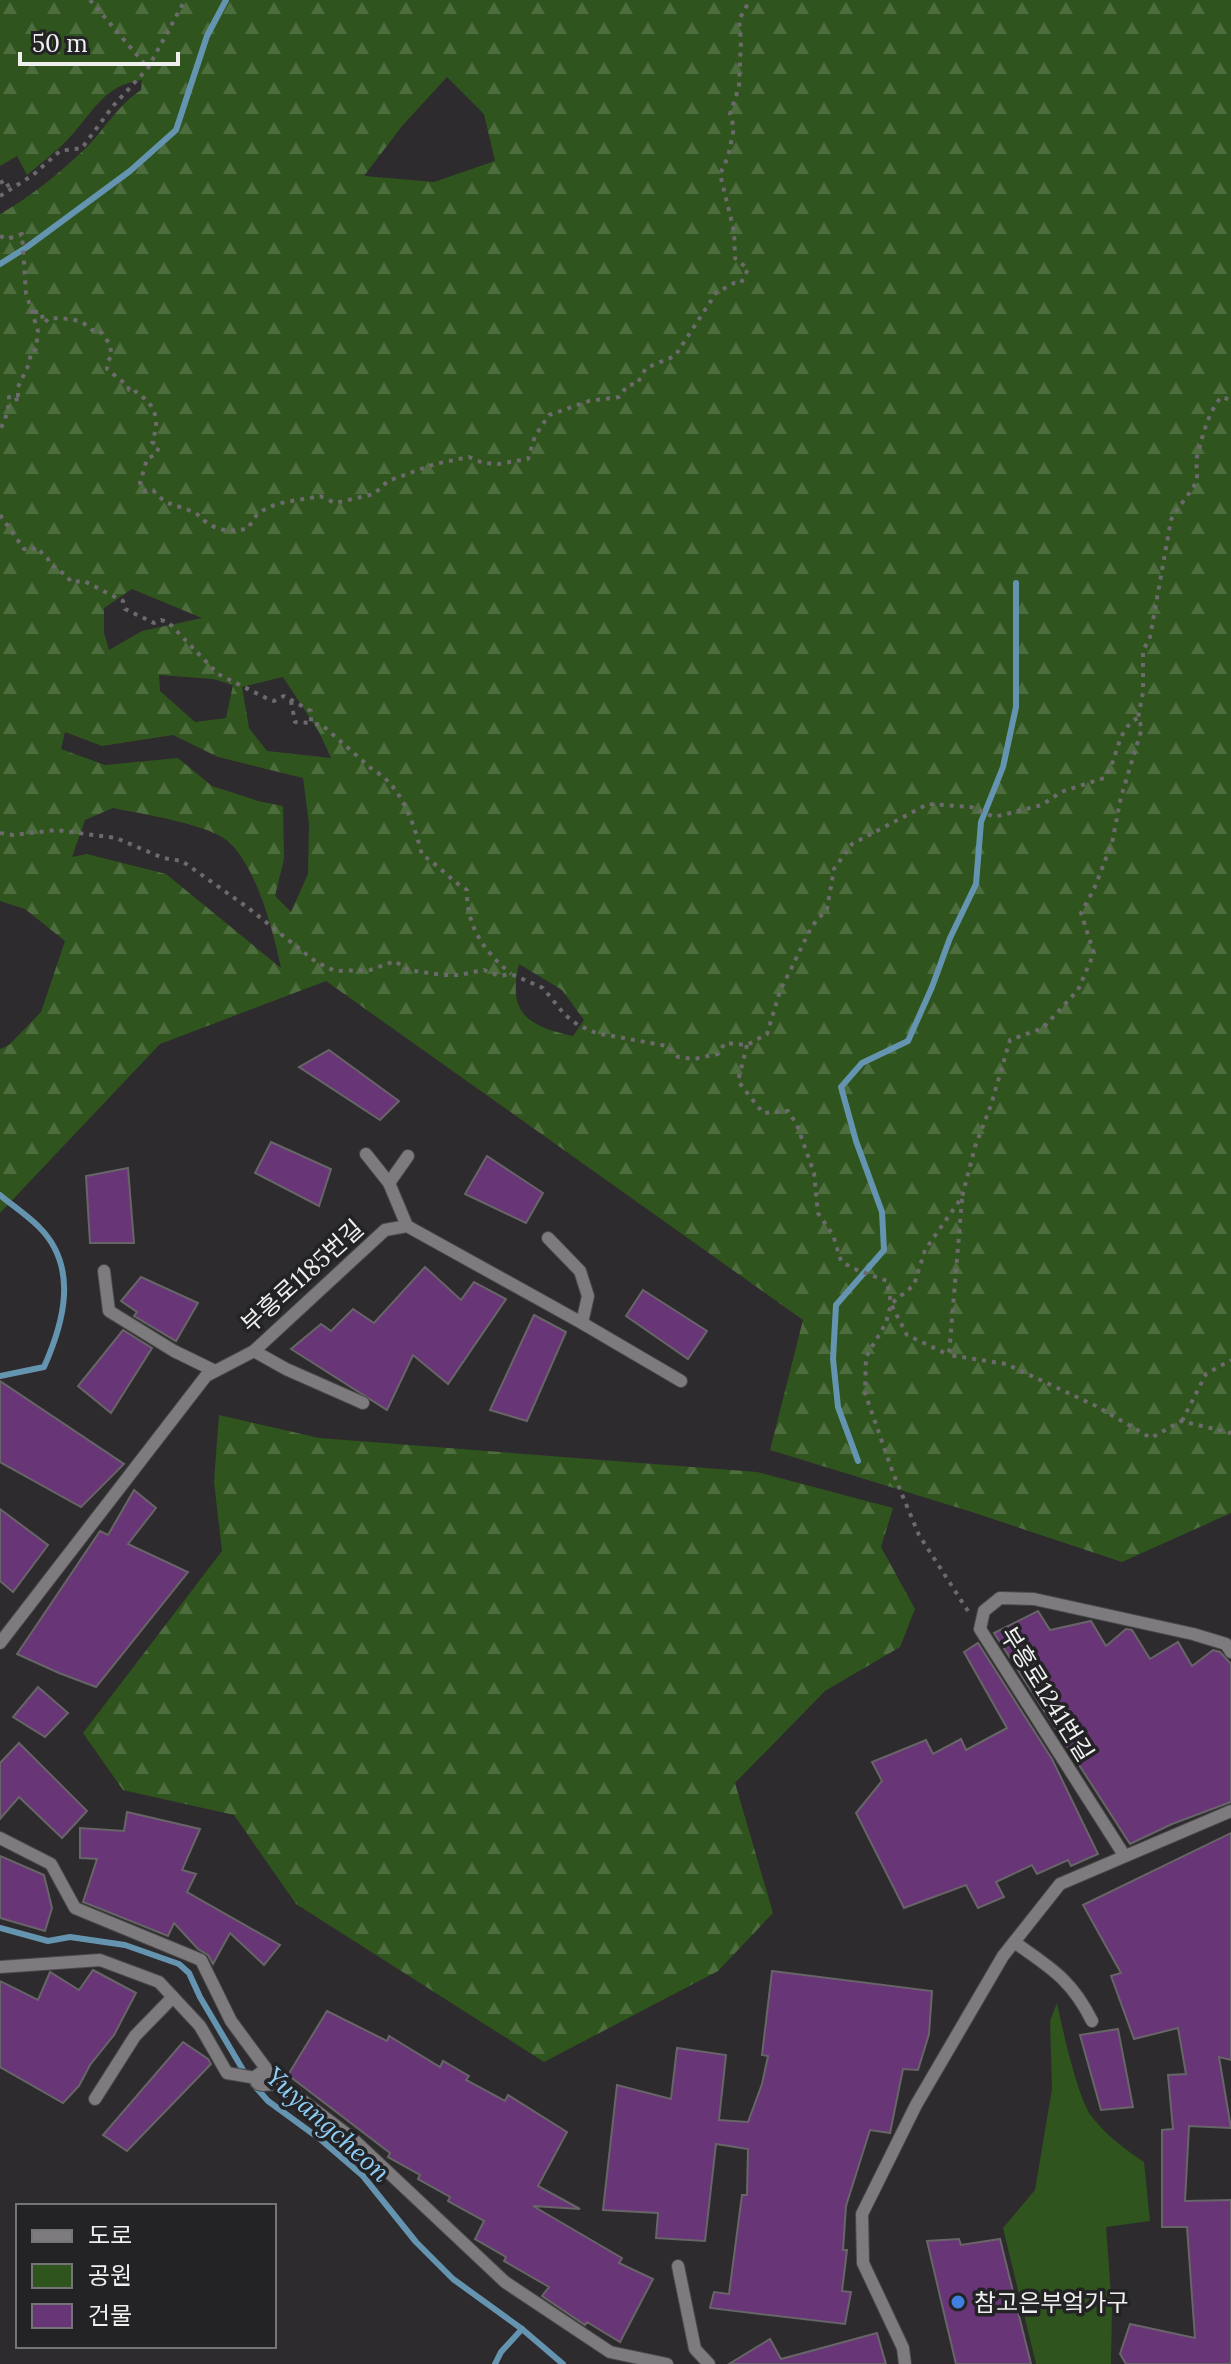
<svg xmlns="http://www.w3.org/2000/svg" width="1231" height="2364" font-family="Lora,'Noto Sans KR',serif">
  <style>
    .green { fill: #30541d }
    .forest { fill: url(#forest-firs); fill-rule: evenodd }
    .lines { fill: none; stroke-linecap: round; stroke-linejoin: round }
    .stream { stroke: #6594b0; stroke-width: 6 }
    .building { fill: #683677; stroke: #676567; stroke-width: 2 }
    .service-casing { stroke: #4a494a; stroke-width: 14 }
    .minor-casing { stroke: #4a494a; stroke-width: 26 }
    .path { stroke: #6c6a6c; stroke-width: 4; stroke-dasharray: 4 6; stroke-linecap: butt }
    .service { stroke: #7d7b7d; stroke-width: 12 }
    .minor { stroke: #7d7b7d; stroke-width: 24 }
    .shop-dot { fill: #3f7fe0; stroke: #232224; stroke-width: 3 }
    .labels { text-anchor: middle; dominant-baseline: central; stroke-width: 7; stroke-linejoin: round; paint-order: stroke }
    .street-label { font-size: 24px; fill: #f0eff0; stroke: #232224 }
    .poi-label { font-size: 24px; fill: #f0eff0; stroke: #232224; text-anchor: start }
    .water-label { font-size: 26px; font-style: italic; fill: #8ecdf7; stroke: #232224 }
  </style>
  <defs>
    <pattern id="forest-firs" width="22" height="20" patternUnits="userSpaceOnUse" patternTransform="scale(2)"><rect width="22" height="20" fill="#30541d"/><path d="M5 1l3.5 6h-7zM16 11l3.5 6h-7z" fill="#4e6d3e"/></pattern>
  </defs>
  <rect width="100%" height="100%" fill="#2d2b2d"/>
  <!-- green -->
  <path class="green" d="M1057 2003C1063 2030 1077 2097 1092 2117 1106 2135 1126 2150 1144 2162L1150 2221 1106 2227 1112 2308 1111 2364H1036L1003 2228 1035 2190 1052 2089 1050 2021Z"/>
  <!-- forest -->
  <g class="forest">
    <path d="M0 0H1231V1513L1122 1562 972 1512 770 1450 803 1320 326 981 160 1044 0 1213V1049L9 1045 41 1012 65 941 25 909 0 901V214C31 197 59 173 85 149 105 129 118 105 141 90L142 80C104 85 94 111 70 137 57 151 41 163 27 175L17 156 0 166ZM447 77 484 114 495 161 434 182 364 176 402 126ZM132 589 202 618 142 631 109 650 104 633V608ZM159 675 213 679 233 685 226 718 195 722 160 691ZM283 677 319 732 331 758 267 751 249 728 242 687ZM65 732 102 746 173 735 218 757 303 778 309 824 308 874 291 912 275 896 284 859 283 806 258 801 212 786 178 758 105 765 61 749ZM113 808C141 814 211 824 230 843 258 871 273 931 281 968L166 874 87 854 72 857 85 820ZM519 964 562 990 584 1020 573 1036C528 1026 507 1014 519 964Z"/>
    <path d="M219 1415 319 1438 757 1472 893 1508 881 1547 915 1609 900 1647 825 1691 735 1783 773 1913 718 1971 544 2062 296 1904 234 1815 123 1790 83 1733 222 1551 214 1482Z"/>
  </g>
  <g class="lines">
    <!-- stream -->
    <g class="stream">
      <path d="M0 264 27 247 130 171 176 130 207 36 226 0"/>
      <path d="M0 1195C13 1206 27 1215 39 1227 79 1267 64 1322 44 1367L0 1376"/>
      <path d="M858 1461 838 1407 833 1359 836 1305 884 1250 882 1212 856 1141 841 1087 862 1063 908 1041 932 987 950 938 976 884 981 822 1003 767 1016 707V583"/>
      <path d="M0 1928 48 1941 70 1937 125 1945 179 1964 189 1973 200 1997 246 2075"/>
      <path d="M253 2084 268 2101 320 2139 363 2176 416 2242 453 2279 522 2329 563 2364"/>
      <path d="M495 2364 501 2352 522 2329"/>
    </g>
  </g>
  <!-- building -->
  <g class="building">
    <path d="M329 1050 399 1101 380 1120 299 1067Z"/>
    <path d="M271 1142 331 1169 319 1206 255 1173Z"/>
    <path d="M487 1156 543 1193 526 1223 465 1194Z"/>
    <path d="M128 1168 134 1243H90L86 1176Z"/>
    <path d="M425 1267 461 1300 474 1282 506 1299 448 1384 413 1355 387 1410 291 1349 321 1324 331 1331 353 1309 374 1323Z"/>
    <path d="M141 1277 198 1303 176 1341 134 1316 137 1312 121 1301Z"/>
    <path d="M643 1290 707 1331 688 1359 626 1316Z"/>
    <path d="M534 1315 566 1332 527 1421 490 1410Z"/>
    <path d="M123 1330 152 1348 111 1413 78 1386Z"/>
    <path d="M0 1381 124 1464 81 1507 0 1462Z"/>
    <path d="M134 1490 156 1508 128 1544 188 1572 96 1687 59 1673 17 1654 100 1531 108 1535Z"/>
    <path d="M0 1509 48 1545 13 1592 0 1581Z"/>
    <path d="M1038 1611 1050 1630 1091 1621 1106 1646 1126 1629 1132 1630 1150 1659 1178 1642 1192 1666 1213 1650 1220 1652 1231 1664V1802L1172 1824 1130 1844 994 1633Z"/>
    <path d="M978 1643 1052 1759 1098 1854 1071 1866 1068 1860 1037 1874 1032 1865 996 1882 1004 1897 978 1908 966 1885 904 1908 856 1813 882 1781 872 1762 926 1740 933 1754 961 1739 966 1750 1007 1728 964 1652Z"/>
    <path d="M38 1687 68 1713 45 1737 13 1717Z"/>
    <path d="M19 1743 87 1811 62 1838 19 1797 0 1819V1763Z"/>
    <path d="M127 1812 200 1829 182 1870 196 1874 187 1892 280 1945 264 1965 230 1933 213 1964 208 1955 198 1949 174 1923 168 1936 83 1902 97 1859 80 1858V1828L124 1831Z"/>
    <path d="M1231 1833V2060L1219 2057 1231 2128 1189 2126 1185 2201 1231 2200V2364H1126L1120 2354 1130 2324 1195 2338 1187 2227H1162V2130L1173 2129 1168 2075 1186 2074 1178 2028 1134 2039 1111 1976 1121 1973 1083 1905Z"/>
    <path d="M0 1856 44 1875 52 1908 45 1931 0 1918Z"/>
    <path d="M93 1970 136 1993 114 2035 90 2065 79 2086 63 2103 0 2067V1981L38 2000 50 1972 79 1990Z"/>
    <path d="M772 1971 932 1991 929 2034 918 2070 903 2069 890 2133 870 2130 846 2206 843 2250H847L842 2291 851 2292 845 2324 710 2308 714 2292 729 2294 742 2195H747L748 2149 716 2144 705 2241 656 2238 658 2213 603 2210 617 2085 671 2099 677 2048 726 2055 719 2120 748 2122 762 2084 768 2056 762 2055Z"/>
    <path d="M327 2011 387 2041 389 2036 440 2067 443 2061 469 2076 466 2080 505 2101 508 2095 567 2132 538 2186 580 2209 533 2206 622 2258 619 2263 653 2279 620 2342 587 2322 585 2325 542 2296 549 2287 504 2261 506 2257 475 2239 484 2221 448 2201 450 2197 418 2179 420 2175 388 2157 390 2153 288 2075Z"/>
    <path d="M1118 2029 1133 2107 1101 2110 1080 2035Z"/>
    <path d="M183 2042 208 2059 211 2064 127 2151 103 2135Z"/>
    <path d="M959 2239 961 2245 1000 2239 1031 2364H956L927 2241Z"/>
    <path d="M877 2333 886 2364H729L770 2339 781 2359Z"/>
  </g>
  <g class="lines">
    <!-- service casing -->
    <g class="service-casing">
      <g id="service">
        <path d="M366 1154 389 1183 407 1226"/>
        <path d="M389 1183 408 1156"/>
        <path d="M548 1238 580 1271 588 1296 582 1323"/>
        <path d="M104 1271 109 1311 174 1351 215 1371"/>
        <path d="M254 1351 286 1369 363 1403"/>
        <path d="M0 1643 206 1376 254 1351 385 1230 407 1226 582 1323 681 1381"/>
        <path d="M0 1838 51 1864 75 1908 201 1960 231 2021 273 2078 352 2138 505 2282 610 2352 667 2364"/>
        <path d="M1124 1855 980 1629 984 1611 1000 1598 1034 1599 1193 1634 1226 1644 1231 1652"/>
        <path d="M1014 1942C1051 1968 1072 1980 1092 2021"/>
        <path d="M0 1967 100 1960 159 1982 200 2026 227 2073 262 2079"/>
        <path d="M95 2099 135 2036 173 1997"/>
        <path d="M678 2266 695 2349 709 2364"/>
        <path d="M905 2364 903 2348 863 2263 862 2214 916 2105 1003 1956 1060 1884 1231 1811"/>
      </g>
    </g>
    <!-- minor casing -->
    <g class="minor-casing">
      <path id="minor" d="M262 2079 273 2078"/>
    </g>
    <!-- path -->
    <g class="path">
      <path d="M90 0 148 68"/>
      <path d="M0 183 5 180 10 189"/>
      <path d="M0 196 33 175 60 151 82 148 113 106 148 68 185 0"/>
      <path d="M0 236 7 239 22 234 26 293 38 331 36 349 31 352 29 364 18 387V402L15 396 9 397C9 409 6 418 0 430"/>
      <path d="M34 312H41L44 323 49 318C65 319 80 317 92 330H99L109 343 112 355 108 361 107 369 128 386 129 390 134 389C138 396 145 397 149 403 159 417 157 427 152 442L159 447 156 454 147 459 140 483 144 491 153 490C167 507 173 503 191 511 198 513 200 518 206 522 220 532 234 532 249 528 258 500 296 502 320 496L335 503 374 494 388 481 435 464 469 457 483 463 498 464 528 459 535 436 549 415 589 401 619 397 628 385 637 384 646 368 675 356 716 293 734 283H741L748 269 735 258 734 231 720 174 728 157 734 128 730 114 739 87 741 41 739 20 750 0"/>
      <path d="M0 515 24 549 32 550 36 547 48 559 49 563 67 576 71 582 84 581 123 601 125 609 154 623 161 620 168 622 218 674 268 699 274 701 284 696 311 711V723L322 725 373 770C402 785 415 827 422 855 439 865 450 880 467 890 466 927 485 952 511 974"/>
      <path d="M291 701 295 722 311 723"/>
      <path d="M0 833 13 835 56 830 116 838 163 858 182 861 247 907 316 962 335 971 370 970 395 961 408 970 443 975H459L484 970 500 976 511 974 543 988 565 1015 578 1025 596 1033 667 1046 678 1057 694 1059 718 1054 725 1043 747 1045 767 1034 780 991 812 926 827 909 834 869 852 844 928 804 971 807 994 817 1042 805 1061 792 1104 778C1119 760 1115 730 1138 718"/>
      <path d="M747 1045 738 1081 763 1113 788 1111 797 1125 814 1173 818 1213 833 1235 841 1261 852 1268 887 1281 891 1304 907 1335 949 1355"/>
      <path d="M962 1199 949 1355 1006 1364 1096 1406 1151 1438 1181 1421 1231 1433"/>
      <path d="M1182 1421 1206 1374 1231 1360"/>
      <path d="M968 1611 919 1535 893 1473 865 1393 866 1357 886 1323 891 1304 914 1285 925 1250 962 1197 975 1147 991 1105 1010 1040 1043 1028 1078 990 1094 953 1081 913 1094 889 1112 843 1121 797 1142 728 1138 718 1143 692V651L1150 637 1171 520C1177 507 1190 495 1196 482 1199 473 1195 465 1197 457 1202 437 1208 413 1221 397L1231 400"/>
    </g>
    <!-- service -->
    <use href="#service" class="service"/>
    <!-- minor -->
    <use href="#minor" class="minor"/>
  </g>
  <!-- markers -->
  <circle class="shop-dot" cx="958" cy="2302" r="8"/>
  <g class="labels">
    <!-- street labels -->
    <g class="street-label">
      <text transform="translate(302 1276) rotate(-42)">부흥로1185번길</text>
      <text transform="translate(1047 1694) rotate(58)">부흥로1241번길</text>
    </g>
    <!-- poi labels -->
    <g class="poi-label">
      <text x="974" y="2302">참고은부엌가구</text>
    </g>
    <!-- water labels -->
    <g class="water-label">
      <text transform="translate(328 2124) rotate(42)">Yuyangcheon</text>
    </g>
  </g>
  <!-- legend -->
  <rect x="16" y="2204" width="260" height="144" fill="#232224" stroke="#757476" stroke-width="2"/>
  <rect x="32" y="2230" width="40" height="12" fill="#7d7b7d" stroke="#757476" stroke-width="2"/>
  <text x="88" y="2244" font-size="24" fill="#f0eff0">도로</text>
  <rect x="32" y="2264" width="40" height="24" fill="#30541d" stroke="#757476" stroke-width="2"/>
  <text x="88" y="2284" font-size="24" fill="#f0eff0">공원</text>
  <rect x="32" y="2304" width="40" height="24" fill="#683677" stroke="#757476" stroke-width="2"/>
  <text x="88" y="2324" font-size="24" fill="#f0eff0">건물</text>
  <!-- scale -->
  <path d="M20 52v12h158v-12" fill="none" stroke="#f0eff0" stroke-width="4"/>
  <text x="32" y="52" font-size="24" fill="#f0eff0" stroke="#232224" stroke-width="6" paint-order="stroke">50 m</text>
</svg>
